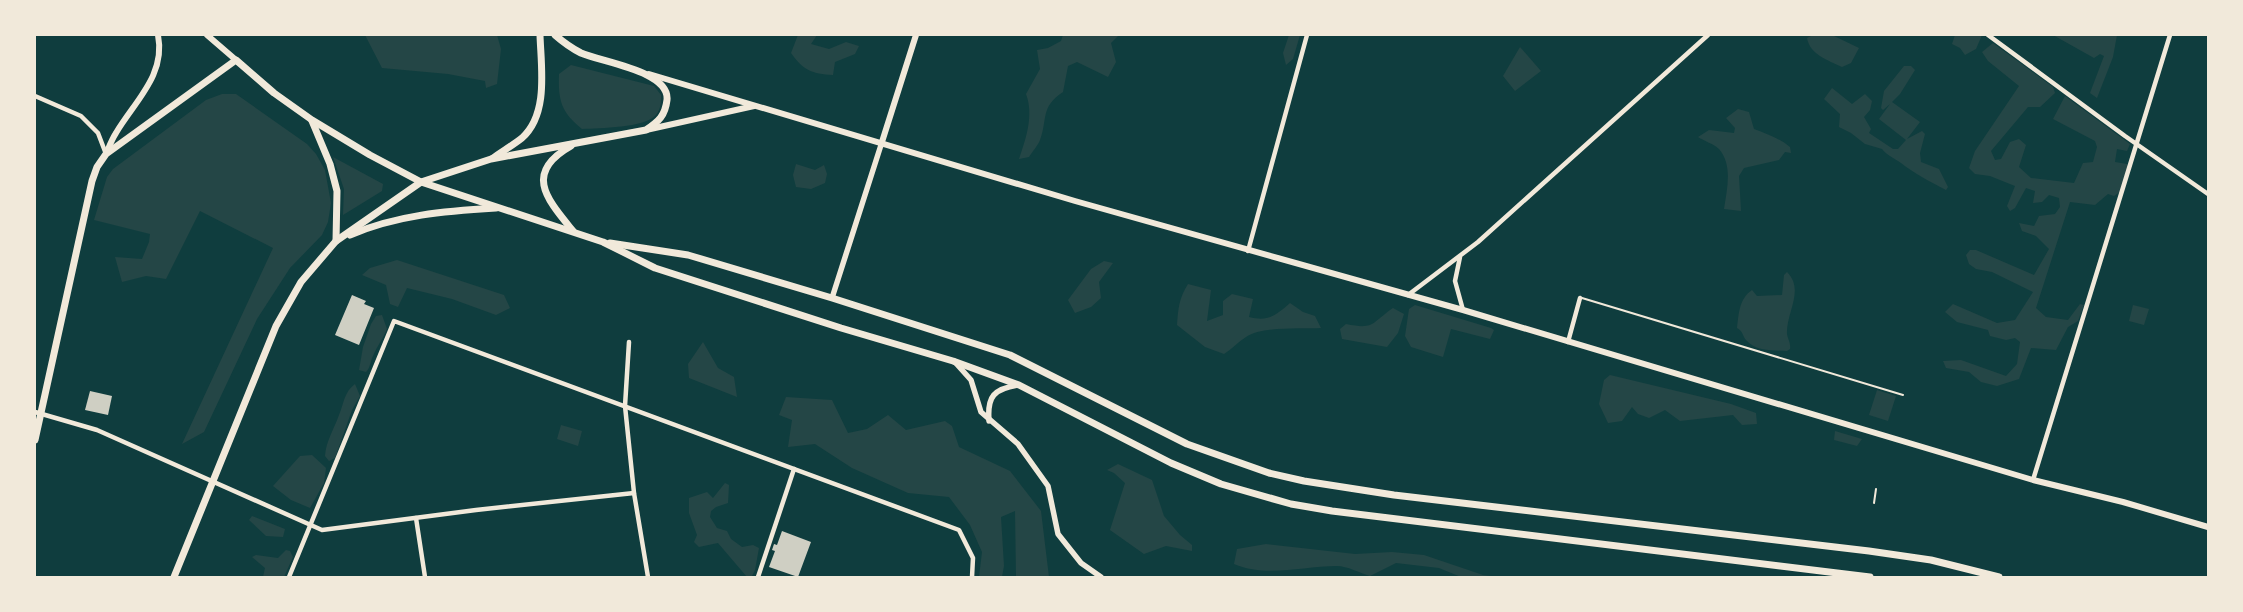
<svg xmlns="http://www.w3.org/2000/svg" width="2243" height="612" font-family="'Work Sans',sans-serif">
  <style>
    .green { fill: #244646 }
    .building { fill: #cfcfc3 }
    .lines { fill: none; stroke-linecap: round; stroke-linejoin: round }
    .path { stroke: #f1e9da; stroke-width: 2 }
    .service { stroke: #f1e9da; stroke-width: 2 }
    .minor { stroke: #f1e9da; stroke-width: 4.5 }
    .tertiary { stroke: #f1e9da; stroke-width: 5.5 }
    .secondary { stroke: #f1e9da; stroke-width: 6 }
    .primary { stroke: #f1e9da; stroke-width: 7 }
  </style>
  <rect width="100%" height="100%" fill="#0f3d3e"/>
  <!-- green -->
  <g class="green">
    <path d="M365 35H497L501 49 497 84 486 88 485 81 448 74 382 68Z"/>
    <path d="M798 35H817L811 44 829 49 846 42 859 46 855 54 835 62 833 75C812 74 803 70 791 53Z"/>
    <path d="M1063 35H1119L1111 43 1116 62 1108 77 1077 62 1068 66 1063 92C1040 107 1048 119 1040 140 1038 145 1033 151 1029 157L1019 159C1026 139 1034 115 1026 94L1040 69 1037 50 1048 48 1061 41Z"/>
    <path d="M1289 35H1300L1293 59 1286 65 1283 53Z"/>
    <path d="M1813 35H1832L1859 48 1851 63 1842 67C1828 60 1810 55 1807 38Z"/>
    <path d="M1955 35H1982L1976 49 1965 55 1960 48 1952 44Z"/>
    <path d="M2053 35H2117L2113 57 2097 98 2090 93 2104 56 2100 54 2094 58Z"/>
    <path d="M1993 43 2053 87 2055 93 2040 107H2028L1991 151 1995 160 2001 159 2010 142 2019 139 2026 145 2019 167 2031 178 2074 183 2083 163 2093 162 2097 147 2095 141 2053 119 2065 96 2130 144 2127 151 2117 149 2115 162 2127 164 2128 167 2120 192 2114 196 2108 194 2095 205 2070 202 2036 308 2046 317 2068 320 2080 304 2084 305 2078 321 2068 327 2056 350 2031 348 2019 379 1997 386 1981 382 1969 372 1946 368 1943 361 1961 360 2006 376 2017 364 2020 342 2015 338 2006 340 1990 336 1988 330 1957 322 1945 312 1953 304 1997 323 2015 320 2033 292 1992 272 1976 269 1969 264 1966 255 1970 250H1976L2034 275 2049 249 2036 236 2022 231 2019 223 2034 226 2039 216 2055 214 2060 207 2059 198 2049 195 2042 202 2033 203 2035 191 2026 188 2015 208 2010 211 2007 206 2015 186 1990 176 1975 174 1969 168 1975 151 2019 86 1988 61 1982 52Z"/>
    <path d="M1520 47 1541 71 1515 91 1503 76Z"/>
    <path d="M571 65 654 86 661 95C661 102 661 109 656 115 645 128 599 128 582 129 561 112 558 100 559 74Z"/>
    <path d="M1904 66H1911L1915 70 1900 94 1892 102 1920 122 1907 139 1922 131 1925 134 1920 153 1921 162 1939 169 1948 187 1946 190C1929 181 1915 174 1901 163 1894 158 1888 156 1882 149L1865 144 1851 133 1839 127 1840 114 1824 99 1832 88 1852 104 1865 94 1872 101 1870 110 1864 117 1871 129 1869 133 1893 149H1898L1906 140 1879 119 1890 104 1883 110 1881 108 1884 91Z"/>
    <path d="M222 94H236L307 144 316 154 325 170 331 203 328 222 322 235 290 268 257 319 204 432 182 444 273 248 200 211 166 279 146 276 122 282 115 257 142 259 149 242 150 234 94 220 107 177 113 169 206 100Z"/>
    <path d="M1738 109 1749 112 1754 129C1767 134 1779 138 1790 147L1791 153 1785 152 1779 160 1744 168 1739 176 1741 211 1724 209C1727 189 1733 165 1719 149 1714 144 1704 141 1698 137L1709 130 1734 133 1735 128 1726 118Z"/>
    <path d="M333 157 383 184 382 191 343 215 344 189Z"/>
    <path d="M796 164 815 170 824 165 827 174 825 183 811 189 796 187 793 175Z"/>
    <path d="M397 260 504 295 510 308 496 315 452 299 407 288 398 307 390 304 386 285 362 275 370 268Z"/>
    <path d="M1104 261 1113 263 1099 282 1101 298 1091 307 1075 313 1068 300 1091 269Z"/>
    <path d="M1787 272C1805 290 1786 312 1787 334 1788 340 1791 343 1790 349L1787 351C1774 350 1756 352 1746 340 1742 335 1743 331 1737 328 1739 313 1739 299 1752 290L1757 296 1782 295 1784 275Z"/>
    <path d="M1188 284 1211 290 1207 321 1223 315V301L1232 294 1253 299 1249 317C1269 322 1276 315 1290 303L1303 312 1315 316 1321 328C1302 329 1262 326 1246 337 1238 342 1232 349 1224 354L1205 347 1177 325C1178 309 1179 298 1188 284Z"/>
    <path d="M1415 305 1491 328 1494 330 1490 339 1451 329 1443 357 1411 347 1405 336 1409 309Z"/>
    <path d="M2133 305 2149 309 2144 325 2129 321Z"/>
    <path d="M1393 308 1404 314 1398 333 1387 347 1342 339 1340 329 1346 324C1375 330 1371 323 1393 308Z"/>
    <path d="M382 315 387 329C383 339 377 346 373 356 370 361 371 367 366 372L359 370 363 347 371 324 376 316Z"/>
    <path d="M703 342 718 368 734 377 737 397 689 378 688 364Z"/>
    <path d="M1610 375 1731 404 1756 413 1757 424 1742 425 1733 415 1680 421 1665 410 1649 418 1638 414 1632 407 1622 421 1608 423 1599 404 1604 380Z"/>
    <path d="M355 384 360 396 352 410 335 458 329 461 325 456C326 441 334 429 339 415 344 403 344 392 355 384Z"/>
    <path d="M1877 390 1896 396 1888 421 1869 415Z"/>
    <path d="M786 397 832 400 848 433 867 429 888 415 906 430 945 421 952 426 959 447 1010 471 1041 511 1049 577H1016L1015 511 1001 517 1004 566 1002 577H979L982 552 970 525 949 497 908 493 852 468 815 444 788 447 792 420 779 415Z"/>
    <path d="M561 425 582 431 578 446 557 439Z"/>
    <path d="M1835 431 1862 439 1857 446 1834 440Z"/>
    <path d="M312 455 326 468 324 483 310 508 291 500 273 486 300 456Z"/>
    <path d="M1118 464 1152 480 1164 516 1180 535 1192 545V551L1166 546 1144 554 1110 530 1125 483 1114 473 1107 470Z"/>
    <path d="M725 483 729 485 728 503 716 507 711 511 710 517 717 528 727 531 731 539 742 547 753 545 759 548 755 570 752 576 747 577 718 543 699 547 694 542 697 535 689 513V498L707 492 713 498Z"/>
    <path d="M252 516 285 529 283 537 266 536 249 520Z"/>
    <path d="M1266 544 1355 554 1392 552 1424 555 1483 575 1499 577H1461L1439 568 1396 563 1370 576C1360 573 1347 566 1337 566 1302 566 1267 578 1234 564L1237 549Z"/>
    <path d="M286 550 290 551 293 557 284 577H263L265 568 252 557 256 555 278 558Z"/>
  </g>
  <!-- building -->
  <g class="building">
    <path d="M352 295 366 301 364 304 374 308 359 345 335 335Z"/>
    <path d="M90 391 112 396 108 415 85 410Z"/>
    <path d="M782 531 811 542 798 577 769 567 775 551 772 550 774 544 777 545Z"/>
  </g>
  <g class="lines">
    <!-- path -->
    <path class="path" d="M1874 503 1876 489"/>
    <!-- service -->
    <path class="service" d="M1582 298 1903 395"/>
    <!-- minor -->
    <g class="minor">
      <path d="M1988 35 2125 136 2208 194"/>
      <path d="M35 96 81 116 98 133 106 154"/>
      <path d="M1248 251 1307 35"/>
      <path d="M1460 257 1455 281 1463 310"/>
      <path d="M1408 295 1478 242 1708 35"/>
      <path d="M629 342 625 406 634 493 648 577"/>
      <path d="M1568 342 1580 298"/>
      <path d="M35 412 97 430 322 530 476 510 634 493"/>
      <path d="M2033 480 2170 35"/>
      <path d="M416 518 425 577"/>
      <path d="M289 577 394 321 959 530 973 558 972 577"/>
      <path d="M758 577 794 469"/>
    </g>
    <!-- tertiary -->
    <g class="tertiary">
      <path d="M832 298 881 145"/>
      <path d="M954 361 971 380 981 412 1018 444 1048 486 1058 534 1081 563 1101 577"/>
      <path d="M989 421C987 396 994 389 1018 385"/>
    </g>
    <!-- secondary -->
    <g class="secondary">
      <path d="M207 35 236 60"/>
      <path d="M649 74 1075 201 1463 310 2033 480 2123 502 2208 527"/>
      <path d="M646 130 754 106"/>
      <path d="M881 145 916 35"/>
      <path d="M106 154C109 147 112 139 116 133 135 101 166 75 158 35"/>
    </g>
    <!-- primary -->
    <g class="primary">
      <path d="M312 121 330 164 337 191 336 241"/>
      <path d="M571 146C523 173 547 199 573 231"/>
      <path d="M493 158C503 151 513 145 522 138 549 114 541 67 540 35"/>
      <path d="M350 235C397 215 445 211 496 208"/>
      <path d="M610 243 688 255 832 298 1010 355 1187 444 1269 473 1304 481 1394 495 1869 551 1931 560 1999 577"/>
      <path d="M35 440 92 181 97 167 106 154 236 60 274 93 312 120 370 155 421 182 603 242 655 268 841 328 953 361 1019 385 1171 463 1221 484 1291 504 1332 511 1870 577"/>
      <path d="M174 577 276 326 301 282 336 241 421 182 491 159 646 130C659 121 665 116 667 100 670 71 601 62 581 53 571 48 563 42 555 35"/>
    </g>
  </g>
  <!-- border -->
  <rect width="2243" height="612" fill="none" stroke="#f1e9da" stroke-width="72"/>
</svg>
